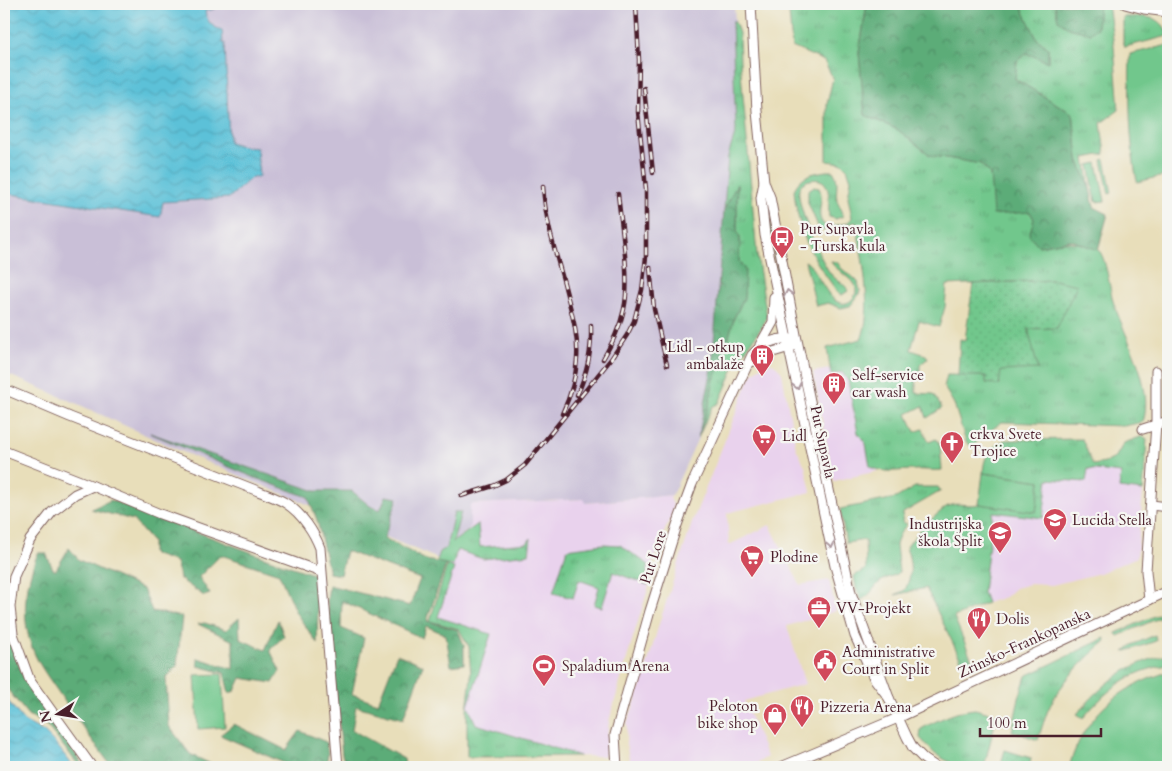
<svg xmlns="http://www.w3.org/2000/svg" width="1172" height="771" font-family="Cardo,serif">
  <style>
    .built { fill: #e9d2ed }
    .industrial { fill: #c9bfd7 }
    .grass { fill: url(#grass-tufts); stroke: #5e735c }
    .forest { fill: url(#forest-crowns); stroke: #536652 }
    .park { fill: url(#park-dots); stroke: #5e735c }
    .pitch { fill: #71c78c; stroke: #5e735c }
    .water { fill: url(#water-waves); stroke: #527082 }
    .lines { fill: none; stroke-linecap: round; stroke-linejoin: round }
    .street-casing { stroke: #81625d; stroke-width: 11 }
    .street { stroke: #fff; stroke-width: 9 }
    .rail-casing { stroke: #4a1f2b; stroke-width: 4.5 }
    .rail { stroke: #f6f6f2; stroke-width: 2.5; stroke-dasharray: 8; stroke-linecap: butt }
    .oneway { stroke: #ae9aa0 }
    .labels { text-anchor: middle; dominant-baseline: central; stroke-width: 4.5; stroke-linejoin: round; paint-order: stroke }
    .poi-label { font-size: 15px; fill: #4a1f2b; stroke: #f6f6f2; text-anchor: start }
    .street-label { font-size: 15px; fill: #4a1f2b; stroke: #f6f6f2 }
  </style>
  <defs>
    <pattern id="grass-tufts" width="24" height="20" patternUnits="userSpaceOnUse" patternTransform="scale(1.25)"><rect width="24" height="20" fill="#71c78c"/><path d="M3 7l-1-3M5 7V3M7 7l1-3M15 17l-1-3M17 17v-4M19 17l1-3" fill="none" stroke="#63aa79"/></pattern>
    <pattern id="forest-crowns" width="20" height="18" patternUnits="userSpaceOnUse" patternTransform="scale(1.25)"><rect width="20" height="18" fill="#5cac78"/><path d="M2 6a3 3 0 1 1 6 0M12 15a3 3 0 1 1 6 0" fill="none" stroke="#4e8b63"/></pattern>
    <pattern id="park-dots" width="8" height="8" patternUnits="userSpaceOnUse" patternTransform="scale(1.25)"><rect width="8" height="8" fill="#71c78c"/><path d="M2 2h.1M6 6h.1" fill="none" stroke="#63aa79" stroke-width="1.8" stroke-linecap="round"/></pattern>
    <pattern id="water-waves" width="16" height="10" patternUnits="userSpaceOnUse" patternTransform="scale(1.25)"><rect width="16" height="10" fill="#5bc1d8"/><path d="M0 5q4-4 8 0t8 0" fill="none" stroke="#51a5ba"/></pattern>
  </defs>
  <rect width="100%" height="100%" fill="#f6f6f2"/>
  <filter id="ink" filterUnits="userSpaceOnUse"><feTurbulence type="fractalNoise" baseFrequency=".02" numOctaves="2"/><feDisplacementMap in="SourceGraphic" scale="10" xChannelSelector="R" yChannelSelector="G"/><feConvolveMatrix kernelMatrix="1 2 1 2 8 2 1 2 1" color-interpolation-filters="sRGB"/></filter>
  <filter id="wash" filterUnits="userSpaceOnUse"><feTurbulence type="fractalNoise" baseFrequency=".0096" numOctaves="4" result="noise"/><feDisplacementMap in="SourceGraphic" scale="20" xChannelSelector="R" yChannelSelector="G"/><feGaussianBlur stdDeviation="1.12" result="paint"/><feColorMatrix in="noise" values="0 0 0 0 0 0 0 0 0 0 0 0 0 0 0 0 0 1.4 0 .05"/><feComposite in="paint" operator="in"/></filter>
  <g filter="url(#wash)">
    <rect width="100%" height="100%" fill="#e8deba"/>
    <!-- built -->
    <g class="built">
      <path d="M772 363 777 366 782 373 796 448 805 466 811 492 727 513 729 545 770 525 800 585 829 580 836 611 787 626 805 684 744 701 767 757 750 767H631L626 744 627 724 642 682 660 621 693 520 749 380 753 373 763 365Z"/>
      <path d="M830 369 831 375 842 372 848 381 858 433 866 444 870 467 878 471 834 481 813 372Z"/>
      <path d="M1088 469 1121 473 1119 488 1143 491 1137 557 1100 573 1052 585 1030 584 1015 588 1005 597 987 603 983 592 993 512 1048 479 1086 482Z"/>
      <path d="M672 495 670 498 673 505 672 514 661 539 650 571 649 586 631 644 609 721 605 756 467 757V709L471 677 469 647 459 629 430 621 454 541 470 528V504L585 499 586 503Z"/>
    </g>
    <!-- industrial -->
    <path class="industrial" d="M212 4H734L735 22H732L736 131 728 156 712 368 698 438 672 495 585 503V499L470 504V528L454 541 448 563 176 449 69 400 4 373V193L160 217 163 202 229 198 252 177 257 148 246 147 229 143 225 68H226L223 43 214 27 207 19 205 11Z"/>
    <!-- grass -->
    <g class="grass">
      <path d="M806 4H867L859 53 865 115 898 130 930 155 981 164 990 174 992 191 1030 212 1034 219 1039 246C1061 242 1067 239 1088 246 1091 247 1096 248 1098 250 1106 255 1110 291 1113 301 1124 336 1155 385 1143 422L1124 426 1002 422C991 429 981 441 971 446L966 442 954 404 944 387 947 375 986 376 999 385 1000 371 1028 329 1053 280 947 285 945 307 939 327 919 321 911 350 926 355 928 358 920 365V376H916V393L933 394 942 408 927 418 923 406 907 414 915 432 923 429 929 442 936 439 940 445 942 470C933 471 923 469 914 470 898 470 885 474 870 467L866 444 858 433 848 381 842 372 831 375 827 348 861 339C874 312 861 252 856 222L820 231 808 203V190L813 187 819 188C826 201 812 217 827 227L847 223 852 218 848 197 851 180 847 168 842 163 827 161V104L833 78 824 61 792 47 789 12 805 13Z"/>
      <path d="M1020 4H1055L1058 20 1099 6V4H1108L1114 46 1119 110 1101 123 1105 154 1085 158 1090 189 1078 159 1073 114 1015 79 1017 61 1026 53 1048 61V48L1037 39Z"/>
      <path d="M1123 17C1141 17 1163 13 1168 36L1125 47 1123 41Z"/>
      <path d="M732 22H735L739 33 740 61 757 255 767 317 762 327 735 366 719 403 712 407 698 438 709 405 714 379 722 362 734 318 744 298 739 261 740 238 737 231V186L724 210 728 156 736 131Z"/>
      <path d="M827 171H833C840 181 835 189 837 200 838 206 843 209 843 216L836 219 829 217C827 203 835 175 810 180 805 181 800 184 799 189 796 205 820 259 830 273 834 279 842 282 847 288L848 291 842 295 838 293C830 281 821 270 814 257 802 237 796 213 794 190 801 175 812 173 827 171Z"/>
      <path d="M769 215 790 319 786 320 767 216Z"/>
      <path d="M805 261C815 266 824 293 836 301 848 309 861 295 854 283L833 265 831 261 837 262 842 269 854 278 858 282 860 291 858 296 850 306 841 308 828 303 816 306Z"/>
      <path d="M1143 436 1147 439 1143 491 1119 488 1121 473 1088 469 1086 482 1048 479 1043 518 993 512 983 592 987 603 954 617 972 660 963 664 926 588 895 595 905 590C912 576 912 562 906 548L921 528 946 507C957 501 968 507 979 504L1036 511 1040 481 983 473C984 456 989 448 1005 440L1082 439 1093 465 1105 463 1115 458 1124 443Z"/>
      <path d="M915 487H938L941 491 903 513 902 522 907 524 899 535 896 545 899 572C894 577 886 577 880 582 872 589 872 594 861 600L856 588 854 576 866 569 865 540 846 543 840 509 896 498Z"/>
      <path d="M454 512H461L453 542 478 524 480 547 527 543 531 538 529 554 483 559 457 550 453 565 436 563 440 552 446 548Z"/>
      <path d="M603 544 620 545 649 565 647 570 648 585 613 572 602 607 594 605 599 587 579 580 573 598 553 593 567 549Z"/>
      <path d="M447 565 454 568 438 617 491 634 468 706 476 724 580 756 467 757V709L471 677 469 647 459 629 430 621Z"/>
      <path d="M1168 610V614L1118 636 1116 634V633Z"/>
      <path d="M1155 635 1156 641 1124 652 1132 645Z"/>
      <path d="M1105 638 1106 641C1084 659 1060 683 1048 710 1044 720 1041 730 1038 740L1012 731 1019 698 1026 676Z"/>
      <path d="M1168 655V665C1129 671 1108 689 1083 718L1077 714C1104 683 1127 663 1168 655Z"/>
      <path d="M975 709 997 715 984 767H958L935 754 920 738 921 729C935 721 959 710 975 709Z"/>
    </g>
    <!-- forest -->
    <g class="forest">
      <path d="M867 4H1020L1037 39 1048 48V62L1026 53 1017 61 1015 79 1073 114 1078 159 1090 189 1094 207 1108 214 1098 250 1071 240 1039 246 1029 235 1034 219 1030 212 993 215 990 174 981 164 930 155 898 130 865 115 859 53Z"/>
      <path d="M1055 4H1099L1097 28 1091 33 1071 29 1058 20Z"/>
      <path d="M737 184V231L740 238 739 261 745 270 744 298 734 318 722 362 714 379 709 405 698 438 712 368 724 210Z"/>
      <path d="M150 433 315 491H352L370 506 380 510 386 496 398 498 384 538 426 560 446 564 427 621 458 630 464 645V664L451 666 446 635 426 626 422 638 342 601 341 628 364 638 352 694 378 703 397 654 423 665 403 719 356 706 352 730 404 759 405 767H346L342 755 327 601 329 585 410 606 420 579 346 551 340 575 329 573 317 520 308 497 255 478Z"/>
      <path d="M111 500 269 559 319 576 317 643 296 613 279 574 221 555 199 577 210 594 204 596 180 579 176 562 152 554V542L133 520 91 509Z"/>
      <path d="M69 548 79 560 143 589 152 611 182 617 177 666 166 678 169 726 190 754 217 767H112C95 744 77 720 61 696 51 681 39 666 33 650 20 618 25 584 38 553H46L52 567 55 571Z"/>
      <path d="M7 606 9 639 25 681 58 726 84 767H80L47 726 28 715 4 685V607Z"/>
      <path d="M239 618 240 639 265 650 278 620 284 636 270 650 280 671 273 683 241 678 235 691 229 693 224 673 198 666V658L233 669V641L198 624 205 623 226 630Z"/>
      <path d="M234 724 286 750 300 731 326 742 328 754 326 764 319 767H293L220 735Z"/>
    </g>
    <!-- park -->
    <g class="park">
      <path d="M1053 280 1077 285 1057 328 1028 329 1038 369 1001 371 999 385 986 383V376H958L960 339 965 340 973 284Z"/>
      <path d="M1005 750 1031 758 1029 767H1000Z"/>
    </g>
    <!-- pitch -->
    <g class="pitch">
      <path d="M1168 45V175L1137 182C1129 140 1129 96 1130 54Z"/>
      <path d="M1105 159 1112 193 1109 194 1102 160Z"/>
      <path d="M1097 163 1105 201 1096 202 1089 165Z"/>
      <path d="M983 473 1040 481 1036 512 979 504Z"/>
      <path d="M1168 672V767H1069C1084 716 1118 687 1168 672Z"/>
      <path d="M222 674 225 727 198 729 195 675Z"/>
    </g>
    <!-- water -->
    <g class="water">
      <path d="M4 4H213L214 9 205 11C207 22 212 27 222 30L223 43H225L229 142 246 147 257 148 259 177H252L229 198 163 202 160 217 4 193Z"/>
      <path d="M4 696 24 721 44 732 56 744 74 767H4Z"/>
    </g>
  </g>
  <g filter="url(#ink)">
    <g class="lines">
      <!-- street casing -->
      <g class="street-casing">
        <g id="street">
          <path d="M751 4 757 111 764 182 761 198 765 235 835 566 855 636 874 678 889 698"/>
          <path d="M1125 4 1144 9 1168 12"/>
          <path d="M764 182 770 197 797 340 851 593 889 698 907 737 913 748 924 759 936 767"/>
          <path d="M760 345 773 322 774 297"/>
          <path d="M748 364 763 355 793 346"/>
          <path d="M4 389 70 417 258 491C267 495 278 498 287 504 302 514 314 532 320 548L338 767"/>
          <path d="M1143 429 1168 421"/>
          <path d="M4 451 93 486"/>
          <path d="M1151 505 1168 507"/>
          <path d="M1149 600 1146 571 1156 424V371"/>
          <path d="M92 767 30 681 13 634 10 607 14 576 30 540 52 512 75 494 93 486 160 514 321 572"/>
          <path d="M617 767 615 735 650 611 677 525 692 484 752 355C763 343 775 337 791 339"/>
          <path d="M781 767 898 718 1168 591"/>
        </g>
      </g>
      <!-- street -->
      <use href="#street" class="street"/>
      <!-- rail casing -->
      <g class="rail-casing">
        <g id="rail">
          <path d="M644 88 653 173"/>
          <path d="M543 186C545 219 555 251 564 283 570 308 579 333 577 359 576 378 570 397 562 414"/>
          <path d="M650 267 654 309 667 365"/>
          <path d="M603 359C612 343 620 328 624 309 631 279 621 226 618 194"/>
          <path d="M577 395C588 372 592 350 591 325"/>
          <path d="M461 496 493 486 506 480 525 465 611 359 627 335 634 321 642 290 646 257V189L638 112 639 60 636 4"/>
        </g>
      </g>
      <!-- rail -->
      <use href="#rail" class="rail"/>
    </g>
    <!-- one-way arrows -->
    <defs><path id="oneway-chevron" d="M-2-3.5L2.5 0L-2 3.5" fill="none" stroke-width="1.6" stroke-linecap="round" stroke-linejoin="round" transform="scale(1.25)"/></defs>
    <g class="oneway">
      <use href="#oneway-chevron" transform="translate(788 293) rotate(-101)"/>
      <use href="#oneway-chevron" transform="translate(797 386) rotate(78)"/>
      <use href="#oneway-chevron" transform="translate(831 545) rotate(78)"/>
    </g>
  </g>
  <!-- icons -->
  <defs>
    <g id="bus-pin" transform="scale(1.25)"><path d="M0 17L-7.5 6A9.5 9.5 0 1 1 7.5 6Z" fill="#d1495b" stroke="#f6f6f2"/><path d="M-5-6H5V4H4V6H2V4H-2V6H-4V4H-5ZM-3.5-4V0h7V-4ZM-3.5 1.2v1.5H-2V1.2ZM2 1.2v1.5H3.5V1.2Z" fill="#fff"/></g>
    <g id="building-pin" transform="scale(1.25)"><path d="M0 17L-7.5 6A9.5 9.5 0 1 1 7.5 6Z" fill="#d1495b" stroke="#f6f6f2"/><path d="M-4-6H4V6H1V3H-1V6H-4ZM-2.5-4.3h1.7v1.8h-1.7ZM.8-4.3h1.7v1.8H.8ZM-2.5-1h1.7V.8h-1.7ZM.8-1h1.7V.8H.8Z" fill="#fff"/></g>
    <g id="supermarket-pin" transform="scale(1.25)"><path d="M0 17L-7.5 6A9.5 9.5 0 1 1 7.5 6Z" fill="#d1495b" stroke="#f6f6f2"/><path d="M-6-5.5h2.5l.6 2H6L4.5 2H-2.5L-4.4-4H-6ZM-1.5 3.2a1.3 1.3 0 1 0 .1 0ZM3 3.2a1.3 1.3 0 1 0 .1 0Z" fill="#fff"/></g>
    <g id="church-pin" transform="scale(1.25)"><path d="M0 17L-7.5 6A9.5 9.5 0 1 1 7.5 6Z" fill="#d1495b" stroke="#f6f6f2"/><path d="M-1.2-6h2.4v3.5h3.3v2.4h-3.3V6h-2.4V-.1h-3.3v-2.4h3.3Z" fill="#fff"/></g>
    <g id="university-pin" transform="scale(1.25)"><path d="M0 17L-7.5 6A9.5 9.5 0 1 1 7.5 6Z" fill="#d1495b" stroke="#f6f6f2"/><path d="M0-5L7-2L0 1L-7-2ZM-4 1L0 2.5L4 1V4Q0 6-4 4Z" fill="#fff"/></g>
    <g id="school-pin" transform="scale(1.25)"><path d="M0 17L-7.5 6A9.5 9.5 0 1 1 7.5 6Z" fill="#d1495b" stroke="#f6f6f2"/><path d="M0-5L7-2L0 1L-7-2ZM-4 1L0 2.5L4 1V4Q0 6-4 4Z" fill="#fff"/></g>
    <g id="office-pin" transform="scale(1.25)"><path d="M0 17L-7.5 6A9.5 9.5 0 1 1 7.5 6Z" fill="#d1495b" stroke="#f6f6f2"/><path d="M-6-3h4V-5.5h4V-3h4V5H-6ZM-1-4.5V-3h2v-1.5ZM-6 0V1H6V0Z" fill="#fff"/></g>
    <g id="restaurant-pin" transform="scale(1.25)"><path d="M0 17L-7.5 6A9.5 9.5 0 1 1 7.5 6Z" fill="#d1495b" stroke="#f6f6f2"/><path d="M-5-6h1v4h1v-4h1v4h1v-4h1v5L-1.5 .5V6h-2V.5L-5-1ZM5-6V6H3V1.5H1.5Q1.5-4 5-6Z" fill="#fff"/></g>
    <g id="civic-pin" transform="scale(1.25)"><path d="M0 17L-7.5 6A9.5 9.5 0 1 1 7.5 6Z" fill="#d1495b" stroke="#f6f6f2"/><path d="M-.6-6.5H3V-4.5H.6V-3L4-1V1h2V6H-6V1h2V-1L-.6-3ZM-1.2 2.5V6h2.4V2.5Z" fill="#fff"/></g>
    <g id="stadium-pin" transform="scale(1.25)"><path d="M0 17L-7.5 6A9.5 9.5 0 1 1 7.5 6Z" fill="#d1495b" stroke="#f6f6f2"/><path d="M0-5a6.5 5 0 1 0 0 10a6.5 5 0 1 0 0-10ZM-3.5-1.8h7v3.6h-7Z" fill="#fff"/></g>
    <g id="shop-pin" transform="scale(1.25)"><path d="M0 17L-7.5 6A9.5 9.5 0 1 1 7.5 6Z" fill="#d1495b" stroke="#f6f6f2"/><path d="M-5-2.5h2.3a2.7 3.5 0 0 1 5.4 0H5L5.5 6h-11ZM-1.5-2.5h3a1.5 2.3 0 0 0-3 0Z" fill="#fff"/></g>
  </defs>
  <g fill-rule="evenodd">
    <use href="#bus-pin" x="782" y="238"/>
    <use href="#building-pin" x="762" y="356"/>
    <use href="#building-pin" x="834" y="384"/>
    <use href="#supermarket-pin" x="764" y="436"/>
    <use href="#church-pin" x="952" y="443"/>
    <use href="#university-pin" x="1055" y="520"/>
    <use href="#school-pin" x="1000" y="533"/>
    <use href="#supermarket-pin" x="752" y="557"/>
    <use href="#office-pin" x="819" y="608"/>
    <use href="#restaurant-pin" x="979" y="619"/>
    <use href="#civic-pin" x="825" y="661"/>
    <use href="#stadium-pin" x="544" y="666"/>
    <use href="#restaurant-pin" x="802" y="707"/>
    <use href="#shop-pin" x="775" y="715"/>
  </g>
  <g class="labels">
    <!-- poi labels -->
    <g class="poi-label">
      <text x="800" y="229">Put Supavla<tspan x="800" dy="17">- Turska kula</tspan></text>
      <text x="744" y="347" text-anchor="end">Lidl - otkup<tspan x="744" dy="17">ambalaže</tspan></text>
      <text x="852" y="375">Self-service<tspan x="852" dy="17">car wash</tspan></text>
      <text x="970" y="434">crkva Svete<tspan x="970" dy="17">Trojice</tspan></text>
      <text x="782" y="436">Lidl</text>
      <text x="1072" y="520">Lucida Stella</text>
      <text x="982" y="524" text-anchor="end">Industrijska<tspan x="982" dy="17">škola Split</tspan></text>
      <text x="770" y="557">Plodine</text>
      <text x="836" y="608">VV-Projekt</text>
      <text x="996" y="619">Dolis</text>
      <text x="842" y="652">Administrative<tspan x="842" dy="17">Court in Split</tspan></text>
      <text x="562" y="666">Spaladium Arena</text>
      <text x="758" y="706" text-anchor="end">Peloton<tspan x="758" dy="17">bike shop</tspan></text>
      <text x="820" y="707">Pizzeria Arena</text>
    </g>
    <!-- street labels -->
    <g class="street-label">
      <text transform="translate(823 442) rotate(78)">Put Supavla</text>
      <text transform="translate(653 557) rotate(-72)">Put Lore</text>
      <text transform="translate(1024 643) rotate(-25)">Zrinsko-Frankopanska</text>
    </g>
  </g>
  <!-- margin -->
  <rect width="1172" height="771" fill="none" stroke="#f6f6f2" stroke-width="20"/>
  <!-- north arrow -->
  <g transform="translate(58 714) rotate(258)" stroke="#f6f6f2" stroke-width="4" paint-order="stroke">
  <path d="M0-4L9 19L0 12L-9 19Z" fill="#4a1f2b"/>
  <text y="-8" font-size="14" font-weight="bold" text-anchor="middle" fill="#4a1f2b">N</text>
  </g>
  <!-- scale -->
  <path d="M980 728v8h121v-8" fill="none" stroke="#4a1f2b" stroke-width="2.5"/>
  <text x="987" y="728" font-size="15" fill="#4a1f2b" stroke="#f6f6f2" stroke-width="4" paint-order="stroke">100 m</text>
</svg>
